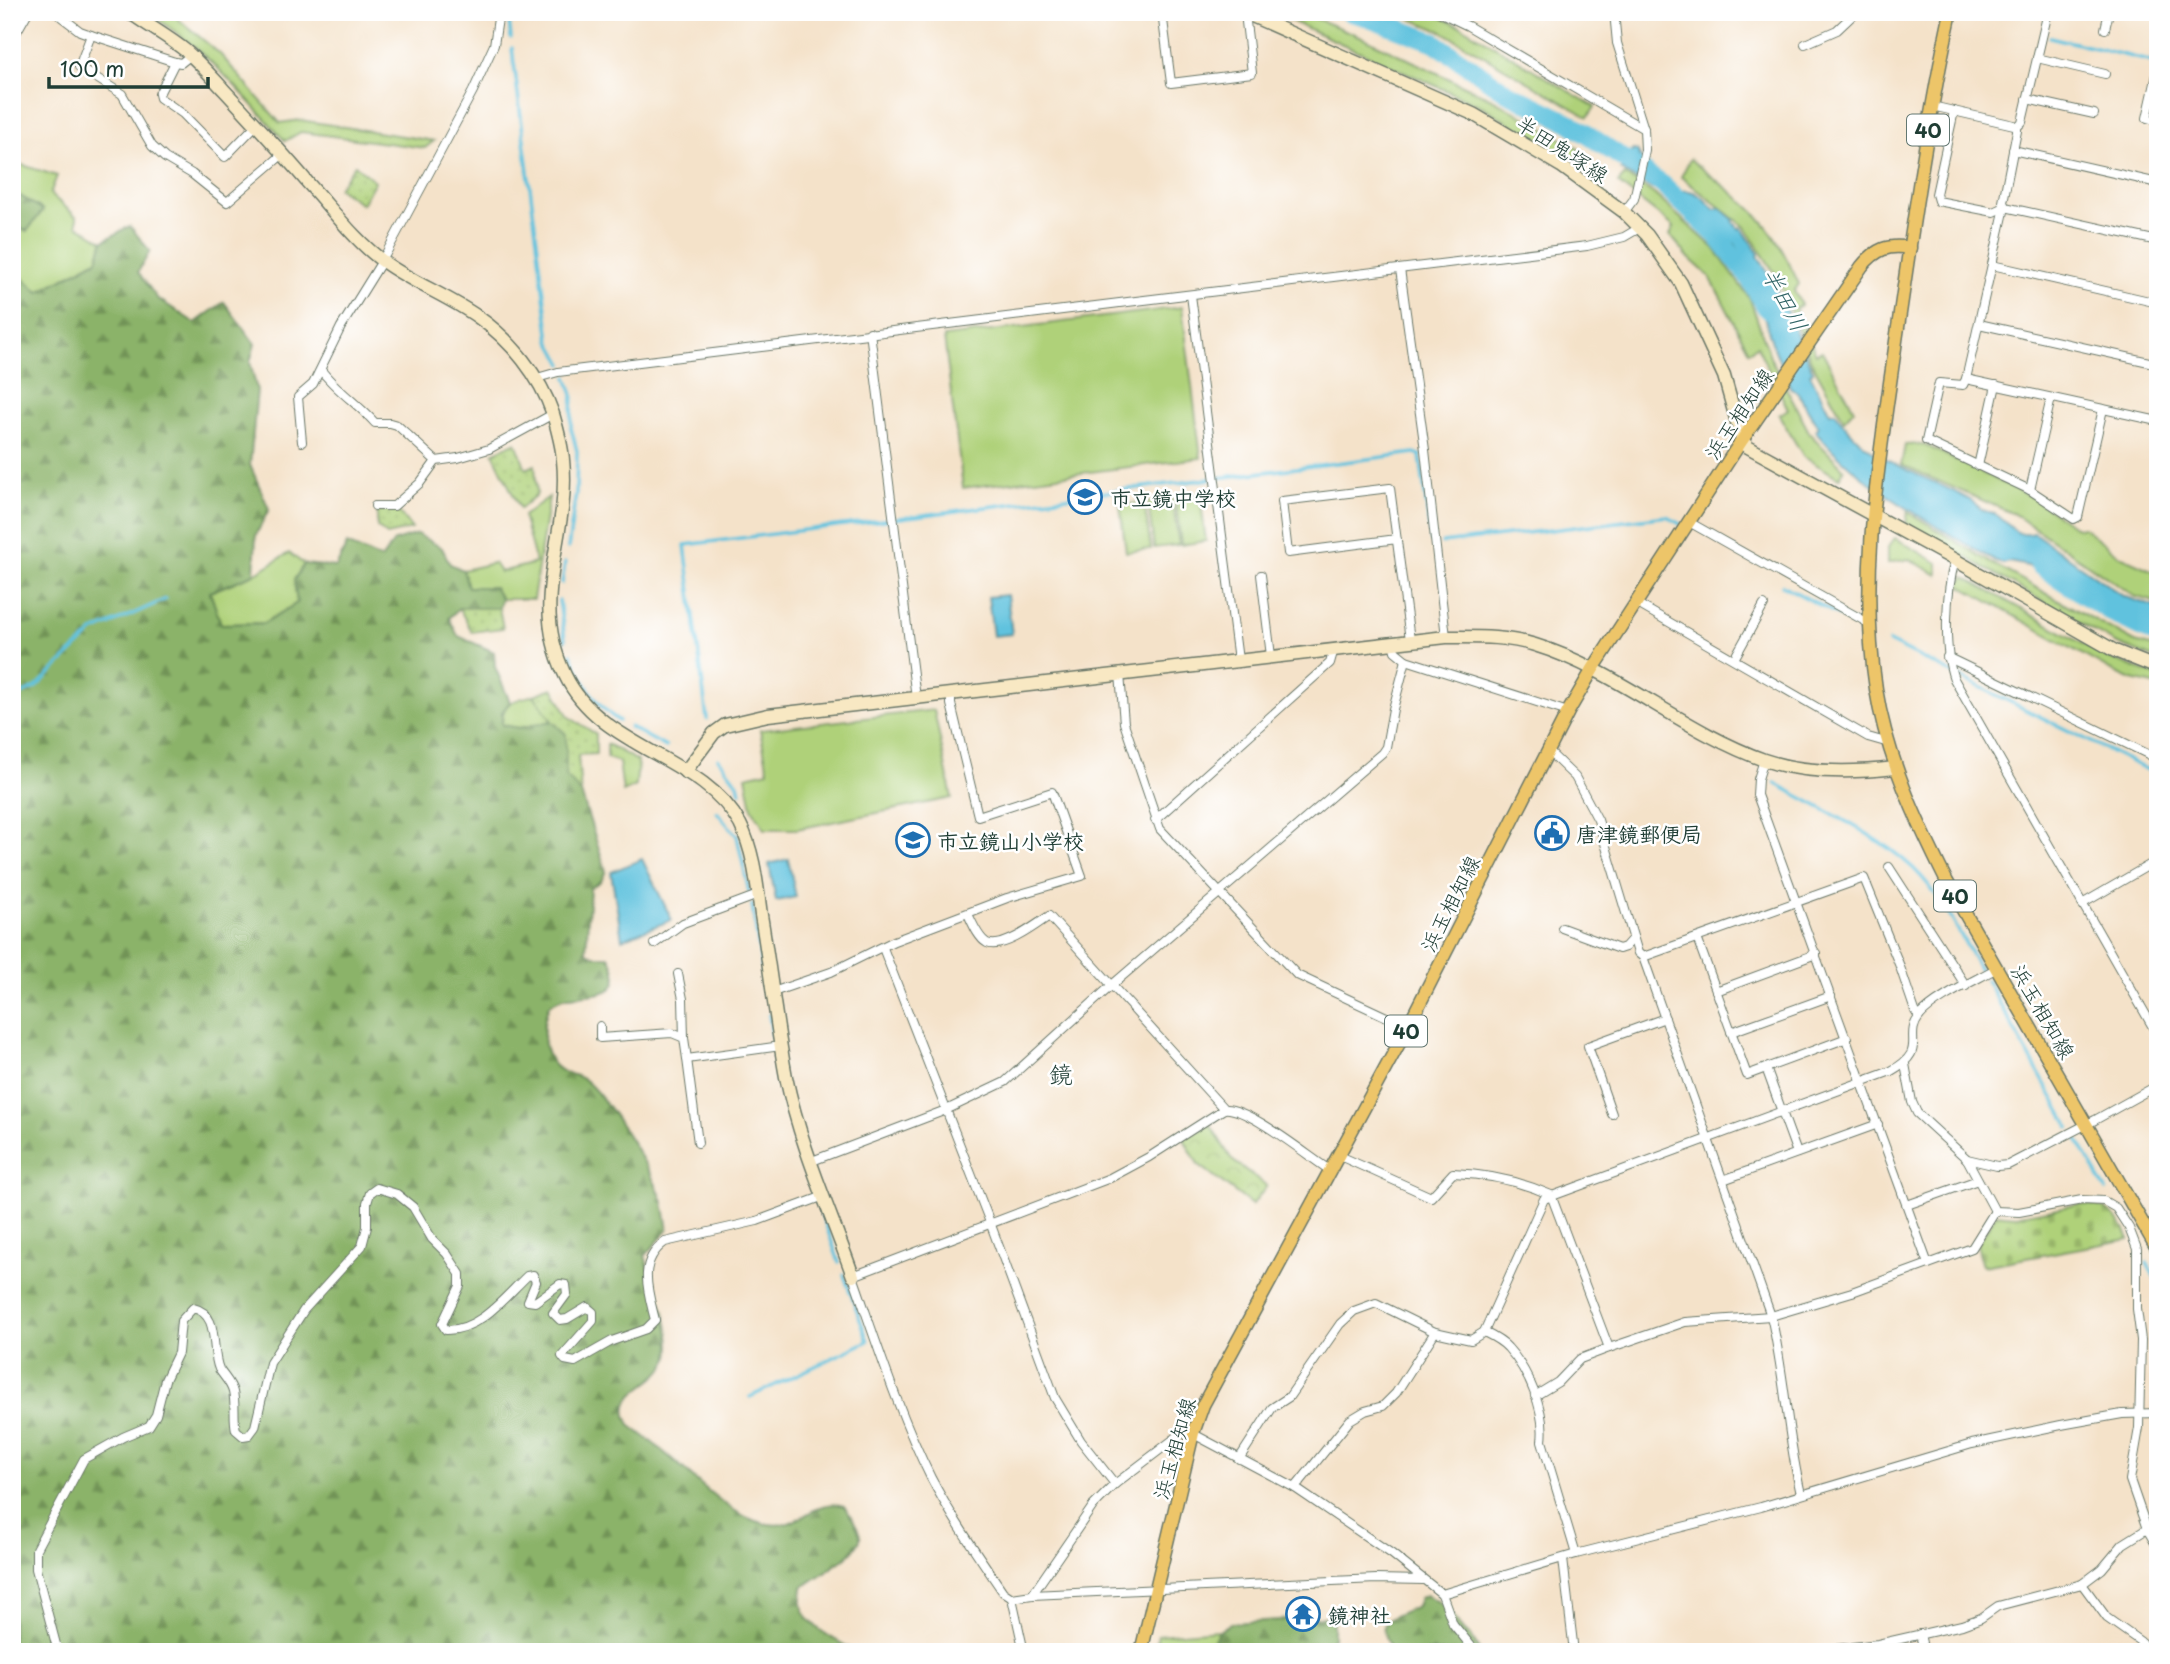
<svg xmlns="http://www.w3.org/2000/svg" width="2170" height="1664" font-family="'Playpen Sans','Klee One',sans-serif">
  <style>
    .grass { fill: #afd179; stroke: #678756; stroke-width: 2 }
    .forest { fill: url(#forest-firs); stroke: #55784e; stroke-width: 2 }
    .cemetery { fill: url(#cemetery-stones); stroke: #678756; stroke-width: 2 }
    .park { fill: url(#park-crowns); stroke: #678756; stroke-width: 2 }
    .garden { fill: url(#garden-dots); stroke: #678756; stroke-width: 2 }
    .water { fill: #60c2de; stroke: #408089; stroke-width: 2 }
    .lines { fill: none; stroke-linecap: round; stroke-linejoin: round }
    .stream { stroke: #60c2de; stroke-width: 3.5 }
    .river { stroke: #60c2de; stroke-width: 19 }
    .street-casing { stroke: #6a7768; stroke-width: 10 }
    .secondary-casing { stroke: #6a7768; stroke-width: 15 }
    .primary-casing { stroke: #6a7768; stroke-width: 15 }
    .street { stroke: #fff; stroke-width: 8 }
    .secondary { stroke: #f8e8c3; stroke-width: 12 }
    .primary { stroke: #edc569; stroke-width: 12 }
    .labels { text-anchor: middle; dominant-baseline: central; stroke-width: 5; stroke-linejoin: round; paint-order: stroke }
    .shield { fill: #fff; stroke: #627771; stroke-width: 2 }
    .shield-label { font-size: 19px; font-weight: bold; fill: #1f3d34 }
    .street-label { font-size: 21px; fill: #1f3d34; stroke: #fff }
    .poi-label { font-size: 21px; font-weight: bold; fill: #1f3d34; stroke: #fff; text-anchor: start }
    .water-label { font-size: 23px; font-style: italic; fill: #326567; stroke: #fff }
    .quarter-label { font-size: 24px; fill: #1f3d34; stroke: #fff }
  </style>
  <defs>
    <pattern id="forest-firs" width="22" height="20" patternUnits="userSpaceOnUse" patternTransform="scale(1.75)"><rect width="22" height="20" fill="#8bb369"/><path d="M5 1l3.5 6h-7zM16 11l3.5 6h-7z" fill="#719357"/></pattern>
    <pattern id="cemetery-stones" width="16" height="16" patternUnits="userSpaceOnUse" patternTransform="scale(1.75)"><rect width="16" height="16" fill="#afd179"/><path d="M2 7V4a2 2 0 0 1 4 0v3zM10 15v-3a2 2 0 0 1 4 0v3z" fill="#96b469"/></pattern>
    <pattern id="park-crowns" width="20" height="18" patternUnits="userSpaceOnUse" patternTransform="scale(1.75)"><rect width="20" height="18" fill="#afd179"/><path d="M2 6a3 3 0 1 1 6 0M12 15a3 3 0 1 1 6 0" fill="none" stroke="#96b469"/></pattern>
    <pattern id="garden-dots" width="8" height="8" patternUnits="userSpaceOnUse" patternTransform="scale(1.75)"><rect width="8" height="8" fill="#afd179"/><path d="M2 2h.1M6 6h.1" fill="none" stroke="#96b469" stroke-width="1.8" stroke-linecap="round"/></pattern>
  </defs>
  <rect width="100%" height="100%" fill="#fff"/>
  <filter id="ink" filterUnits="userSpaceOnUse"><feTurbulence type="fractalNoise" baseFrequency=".0143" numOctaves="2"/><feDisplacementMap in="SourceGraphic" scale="14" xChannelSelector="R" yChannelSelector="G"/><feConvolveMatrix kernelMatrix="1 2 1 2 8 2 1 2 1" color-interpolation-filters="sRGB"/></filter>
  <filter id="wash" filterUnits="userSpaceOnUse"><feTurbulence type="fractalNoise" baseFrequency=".00686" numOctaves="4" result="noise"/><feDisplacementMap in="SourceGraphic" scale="28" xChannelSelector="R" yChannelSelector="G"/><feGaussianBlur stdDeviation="1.57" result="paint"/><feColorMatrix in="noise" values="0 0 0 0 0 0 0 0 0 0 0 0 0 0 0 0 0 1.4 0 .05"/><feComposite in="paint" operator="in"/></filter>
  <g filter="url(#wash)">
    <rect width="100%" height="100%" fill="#f4e2c9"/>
    <!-- grass -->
    <g class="grass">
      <path d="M146 12 171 13 220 54 280 123 300 120 434 141 425 148 301 132 285 141C241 92 203 46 146 12Z"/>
      <path d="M1271 12H1299L1360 36 1496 101 1579 149 1570 161 1483 107Z"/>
      <path d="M1394 12H1428L1461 26 1595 107 1588 117 1443 32Z"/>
      <path d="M12 143 17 144 16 163 57 176 50 194 77 217V225L103 241 97 260 39 292 12 269V225L27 231 43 210 12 191Z"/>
      <path d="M1690 159C1715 180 1743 198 1764 223 1779 241 1789 263 1799 284L1794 291 1801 305 1795 309 1816 354 1822 351 1854 409 1844 420 1811 361 1776 275 1744 226 1681 177Z"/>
      <path d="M1625 175 1654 194 1714 248 1750 299 1771 359 1810 434 1844 469 1839 478 1804 457 1779 415 1788 409 1757 346 1749 351 1710 277 1689 258 1670 235 1674 227 1618 183Z"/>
      <path d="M1182 307 1201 458 963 488 944 337Z"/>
      <path d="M1923 444 2028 495 2077 528 2083 527 2122 557 2158 573V603L2134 596 2014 514 1901 465 1905 445Z"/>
      <path d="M1200 495 1206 541 1181 545 1175 498Z"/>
      <path d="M549 497 533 599H501L493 587H467L463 570 494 563 500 572 536 563 523 516Z"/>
      <path d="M1172 498 1179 545 1154 548 1148 502Z"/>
      <path d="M1144 502 1151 549 1126 552 1120 505Z"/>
      <path d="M1908 512 1993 564 2135 642 2158 648V660L2115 643 1906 523Z"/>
      <path d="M1895 538 1938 563V575L1909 559 1888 563V547Z"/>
      <path d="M289 553 304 564 294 580 297 603 264 623 221 624 210 592 254 574Z"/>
      <path d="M1964 577 2110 659 2158 676V686L2132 680 2110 670 1959 585Z"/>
      <path d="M534 695 552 721 519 728 502 725C502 700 513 701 534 695Z"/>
      <path d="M934 710 952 798 797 829H765L752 808 746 776 768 771 760 730Z"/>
      <path d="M607 744 638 761 636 786 623 792 619 762 607 758Z"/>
      <path d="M1218 1630 1217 1652H1154L1158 1635Z"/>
    </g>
    <!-- forest -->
    <g class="forest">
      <path d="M12 191 43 210 27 231 12 225Z"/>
      <path d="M130 226 150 251 138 272 157 298 195 323 224 302 255 344 250 362 257 390 250 465 269 509 256 535 254 574 210 592 221 624 264 623 297 603 294 580 304 564 336 567 347 544 381 559 394 541 417 534 442 548 450 564 463 570 468 587H494L501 599 499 608H459L449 618 458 636 494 652 495 667 510 702 502 712V725L519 728 552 721 566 734V775L581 793 606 871 601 881 590 888 586 951 594 956H609C632 1000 592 992 564 998 559 999 554 1002 549 1005 542 1022 541 1044 551 1061 560 1076 576 1072 587 1082 611 1104 650 1168 662 1199 665 1209 666 1220 668 1230L645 1256C653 1282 677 1335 668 1360 657 1388 609 1392 631 1426 647 1438 663 1451 678 1464 704 1486 745 1531 784 1524 805 1520 821 1498 844 1506 849 1514 859 1526 860 1536 863 1552 816 1576 803 1587 803 1592 801 1599 802 1604 805 1627 839 1641 856 1652H12V269L39 292 97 260 103 241Z"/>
      <path d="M1426 1595 1441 1603 1453 1615 1462 1629 1471 1636 1480 1652H1393C1371 1618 1391 1619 1417 1606L1420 1598Z"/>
      <path d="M1326 1617 1333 1623V1638L1326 1647 1316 1652H1206L1219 1631 1231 1623Z"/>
    </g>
    <!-- cemetery -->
    <path class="cemetery" d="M2080 1204C2106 1204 2119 1215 2129 1239L1983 1266 1977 1245 1996 1214 2015 1216Z"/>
    <!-- park -->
    <path class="park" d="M1210 1124 1232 1160 1267 1186 1252 1205 1198 1164 1184 1139Z"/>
    <!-- garden -->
    <g class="garden">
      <path d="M355 165 375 181 362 204 338 188Z"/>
      <path d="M516 442 526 469 535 465 537 494 520 509 493 453Z"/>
      <path d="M396 508 412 529 387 535 377 527V512Z"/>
      <path d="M459 608H499L503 628 472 632Z"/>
      <path d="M553 688 569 717 596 734V754L578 755 581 793 566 776V734L552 721 534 695Z"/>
    </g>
    <!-- water -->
    <g class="water">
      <path d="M1633 150 1637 151 1648 172 1674 185V188L1678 192C1692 186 1705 199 1714 209L1720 208 1734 220 1733 222 1739 229 1741 227 1759 254 1758 256C1781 292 1794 332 1813 371L1810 374 1830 413 1835 412C1870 466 1920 471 1970 500 1975 503 1978 507 1983 510 1987 512 1994 513 1998 516 2009 524 2017 539 2034 533L2123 596 2158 608V643L2138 634 2114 619 2083 588 2070 582 2042 575 2028 566 2009 562 2003 564 1996 562C1934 523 1860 488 1815 430L1818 427 1798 393 1790 387 1772 343 1752 275 1735 244 1702 226 1675 198 1671 199 1672 191 1654 186 1652 189 1621 170Z"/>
      <path d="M1007 595 1012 634 993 636 988 597Z"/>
      <path d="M642 859 672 920 622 939 611 872Z"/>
      <path d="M788 859 796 897 776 901 769 864Z"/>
    </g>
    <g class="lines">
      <!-- stream -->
      <g class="stream">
        <path d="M508 12 511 38"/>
        <path d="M2050 37 2153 62"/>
        <path d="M512 48 550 341 563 364"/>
        <path d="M567 377 573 395 571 428 577 451 576 493 568 548"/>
        <path d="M1442 543 1667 516 1680 524"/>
        <path d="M562 583 565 563"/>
        <path d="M1782 585 1855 624"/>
        <path d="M559 600 565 640"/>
        <path d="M1889 642 2158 775"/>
        <path d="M571 654C582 681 595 705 619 721"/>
        <path d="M12 698 35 688 93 632 166 599"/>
        <path d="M707 719 685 545 1415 453 1420 455 1431 541"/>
        <path d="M630 727 666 747"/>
        <path d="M718 758 738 784 740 792"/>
        <path d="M1775 783C1821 809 1874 832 1913 868 1943 897 1961 936 1981 972"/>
        <path d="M717 812 737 836 749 892"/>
        <path d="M752 905 766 993"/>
        <path d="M1986 980 2070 1128"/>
        <path d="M769 1015 773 1039"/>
        <path d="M775 1054 781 1091 814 1192"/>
        <path d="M2074 1134 2106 1190"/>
        <path d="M819 1206 839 1262"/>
        <path d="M2147 1263 2158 1283"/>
        <path d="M750 1397 868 1341 844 1275"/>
      </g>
      <!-- river -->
      <g class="river">
        <path d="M1349 12 1368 17 1434 42 1506 92 1570 123 1663 185 1717 236 1748 276 1767 309"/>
        <path d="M2039 565C2077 590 2114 618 2158 635"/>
      </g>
    </g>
  </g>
  <g filter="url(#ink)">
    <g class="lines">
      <!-- street casing -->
      <g class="street-casing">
        <g id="street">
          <path d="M55 12 80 31 91 35 175 62 181 63 191 55"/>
          <path d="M1162 12 1171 83 1252 73 1246 22 1249 14"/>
          <path d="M1439 12 1468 26 1644 129"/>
          <path d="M1614 12 1617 43 1644 129 1645 150 1634 199 1624 212"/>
          <path d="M2105 29 2109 12"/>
          <path d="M12 33H16L28 12"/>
          <path d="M91 35 79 67 122 94 152 146 165 158 192 174 227 202 283 154"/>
          <path d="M1805 44 1837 30 1856 12"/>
          <path d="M2037 58 2105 74"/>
          <path d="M175 62 159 94 160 98 183 114 225 157 256 125"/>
          <path d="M2158 70 2147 118 2158 121"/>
          <path d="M2027 99 2094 114"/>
          <path d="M1932 106 2014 125 2017 127V131L2003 202 2005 207 1966 379 1963 385 1939 383 1926 441 2030 490 2074 519 2078 517 2103 409"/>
          <path d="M1954 111 1936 194 1938 201 1994 212 2005 207 2158 241"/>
          <path d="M2017 127 2022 122 2048 12"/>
          <path d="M2013 150 2158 183"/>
          <path d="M1992 265 2158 303"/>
          <path d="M1400 269 1425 450 1446 637"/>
          <path d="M1191 295 1238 660"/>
          <path d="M1979 324 2158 364"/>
          <path d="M870 332 916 698"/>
          <path d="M321 370C336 390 358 404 375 423H390L397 425 436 461"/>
          <path d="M537 378 558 372C901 328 1244 289 1587 246L1624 237 1641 227"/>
          <path d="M1966 379 2158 421"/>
          <path d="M302 442 298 397 313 384 341 327 382 261 473 91 494 45 499 12"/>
          <path d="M1978 466 1996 385"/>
          <path d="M2030 490 2051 398"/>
          <path d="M375 506H394L420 483 436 461 458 458 489 449 553 414"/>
          <path d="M1689 522 1870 624"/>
          <path d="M1397 539 1288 553 1282 501 1390 488 1410 640"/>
          <path d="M1955 560C1946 591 1943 649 1954 679L2158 1036"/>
          <path d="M1261 575 1271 656"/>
          <path d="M1636 603 1868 737 1889 743"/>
          <path d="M1393 642 1395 651 1406 660 1568 712"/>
          <path d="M1947 657 2158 759"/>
          <path d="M1734 659 1764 605"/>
          <path d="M1120 674 1124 723 1160 829 1297 975 1408 1027"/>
          <path d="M1548 751 1575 777 1598 820 1638 953 1643 957 1771 1316C1785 1375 1787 1435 1801 1494"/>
          <path d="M1764 760 1758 779 1757 795 1928 1264"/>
          <path d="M1155 820 1330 663 1334 649"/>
          <path d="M1889 867 1966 986"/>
          <path d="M2082 904 2158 860"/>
          <path d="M968 914C972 922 978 938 987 943 1003 950 1036 925 1049 916L1224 1109"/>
          <path d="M1562 928 1619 949 1625 947 1633 938"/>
          <path d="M1697 938 1747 1075 1847 1038"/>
          <path d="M654 944 683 923 758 895"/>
          <path d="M883 948 991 1225 1055 1398 1081 1441 1115 1484"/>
          <path d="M1643 957 1864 878 1899 964 1915 1011 1919 1017"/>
          <path d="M678 974 683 999 684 1038"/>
          <path d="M1716 991 1816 954"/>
          <path d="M773 992 831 972 894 941 1007 898 1082 876 1052 792 978 816 951 704V694"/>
          <path d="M600 1026V1038L672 1033 684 1038 687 1059 781 1046"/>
          <path d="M1731 1032 1831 996"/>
          <path d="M687 1059 698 1143"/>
          <path d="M1905 1064 1912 1102 1917 1113 1967 1159 1995 1211"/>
          <path d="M1766 1068 1797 1153"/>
          <path d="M1612 1114 1588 1046 1665 1018"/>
          <path d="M1340 1156 1431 1197 1453 1173C1486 1174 1520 1181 1551 1195L1609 1348"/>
          <path d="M1967 1159 1997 1166 2008 1165 2095 1120 2158 1085"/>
          <path d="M812 1161 946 1110 1005 1082 1112 985 1382 753 1386 747 1393 709 1406 660"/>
          <path d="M1331 1171C1309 1157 1247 1106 1224 1109L1149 1157 1110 1178 853 1276C877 1344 899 1414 931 1478 952 1518 978 1555 1003 1592L1012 1598 1032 1595 1376 1579 1423 1580"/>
          <path d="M1723 1180 1878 1124"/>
          <path d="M1907 1205 1978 1180"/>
          <path d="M1995 1211 2019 1212 2082 1200 2104 1201 2116 1208 2129 1228 2137 1249V1309L2141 1340 2139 1428 2130 1480 2147 1529 2158 1548"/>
          <path d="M1484 1332C1492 1336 1502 1341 1508 1348 1528 1370 1546 1411 1542 1441L1576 1554"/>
          <path d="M1535 1396 1558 1382 1580 1359 1609 1348 1685 1322 1771 1316 1852 1292 1972 1248 1995 1211"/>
          <path d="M1239 1459 1272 1408 1289 1397 1340 1324 1354 1311 1376 1303 1435 1332 1471 1340 1484 1332 1544 1199 1891 1071C1929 1050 1903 1038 1919 1017 1934 999 1976 980 1997 968"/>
          <path d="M1295 1488 1350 1420 1365 1411 1383 1406 1396 1393 1435 1332"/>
          <path d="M1563 1559 1574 1652"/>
          <path d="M2082 1584 2107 1618 2141 1642 2148 1652"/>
          <path d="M1442 1594 1576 1554 1761 1507 1972 1444 2061 1425 2122 1414 2158 1413"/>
          <path d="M1032 1595 1093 1506 1115 1484 1186 1430 1295 1488 1392 1554 1442 1594 1453 1624 1476 1652"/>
          <path d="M1012 1598 1024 1652"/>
          <path d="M1920 1634 1924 1652"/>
          <path d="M58 1652 36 1569V1549L84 1459 123 1437 149 1426 156 1415 165 1380 178 1353 181 1321 193 1308C221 1314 210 1349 219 1369 224 1377 231 1383 233 1392 236 1405 233 1418 236 1430L243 1436 249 1435 255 1427 270 1363 304 1310 362 1246 367 1227V1203L370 1193 377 1188 397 1194 413 1207 432 1239 447 1254 460 1274V1286L442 1324 446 1330C479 1331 504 1298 527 1276L533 1275 536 1282 528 1301 535 1302 560 1284 566 1285 567 1294 553 1313 560 1320 567 1319 587 1307 593 1312V1321L562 1356 565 1360 575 1362 612 1341 646 1329 655 1320C648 1291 637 1262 665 1242L757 1221 824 1196"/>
          <path d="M1810 1652 1878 1644 1962 1625 1981 1618 1998 1606 2082 1584 2102 1569 2123 1544 2147 1529"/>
        </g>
      </g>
      <!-- secondary casing -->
      <g class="secondary-casing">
        <g id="secondary">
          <path d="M125 12 135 16C152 28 170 38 186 51 200 63 212 77 224 90 253 121 281 151 308 183 332 209 355 241 384 262 413 283 448 296 478 317 511 340 540 376 553 414 557 428 562 445 563 460 571 536 527 596 565 675 601 750 702 755 740 824 754 851 757 885 761 915 770 969 776 1023 786 1077 800 1145 830 1211 853 1276"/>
          <path d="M1243 12 1473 114 1561 166 1624 212 1647 235 1681 283 1724 376 1742 440 1748 447 1955 560 2115 651 2158 668"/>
          <path d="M685 772 714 733 725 725 768 715 1446 637C1476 637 1506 636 1535 645 1617 670 1683 731 1764 760 1805 774 1852 773 1895 768"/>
        </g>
      </g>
      <!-- primary casing -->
      <g class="primary-casing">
        <g id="primary">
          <path d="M1951 12C1927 121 1912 231 1896 341 1880 456 1858 573 1876 689 1887 758 1916 820 1947 882L2158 1250"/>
          <path d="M1141 1652 1193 1433 1203 1405 1403 1036 1568 712 1593 669 1742 440 1862 266C1876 249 1888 244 1910 248"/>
        </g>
      </g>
      <!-- street -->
      <use href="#street" class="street"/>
      <!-- secondary -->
      <use href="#secondary" class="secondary"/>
      <!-- primary -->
      <use href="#primary" class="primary"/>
    </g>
  </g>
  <!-- icons -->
  <defs>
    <g id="school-ring" transform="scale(1.75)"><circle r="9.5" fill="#fff" stroke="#1f6fb2" stroke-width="1.5"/><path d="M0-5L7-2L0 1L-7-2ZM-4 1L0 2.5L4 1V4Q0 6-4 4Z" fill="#1f6fb2"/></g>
    <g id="civic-ring" transform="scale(1.75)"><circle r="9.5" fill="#fff" stroke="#1f6fb2" stroke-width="1.5"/><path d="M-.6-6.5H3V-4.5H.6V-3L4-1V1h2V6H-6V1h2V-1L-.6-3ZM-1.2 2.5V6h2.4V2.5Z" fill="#1f6fb2"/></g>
    <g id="temple-ring" transform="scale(1.75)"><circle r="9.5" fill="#fff" stroke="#1f6fb2" stroke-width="1.5"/><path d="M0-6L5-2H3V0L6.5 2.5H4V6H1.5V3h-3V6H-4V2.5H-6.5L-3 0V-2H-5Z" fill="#1f6fb2"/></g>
  </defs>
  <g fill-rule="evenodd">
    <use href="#school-ring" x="1085" y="497"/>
    <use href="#civic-ring" x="1552" y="833"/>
    <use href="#school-ring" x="913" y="840"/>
    <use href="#temple-ring" x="1303" y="1614"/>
  </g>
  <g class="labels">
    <!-- shield labels -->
    <g class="shield">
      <rect x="1907" y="114.5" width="42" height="31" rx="5"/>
      <rect x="1934" y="880.5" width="42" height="31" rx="5"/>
      <rect x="1385" y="1015.5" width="42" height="31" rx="5"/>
    </g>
    <g class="shield-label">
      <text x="1928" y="130">40</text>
      <text x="1955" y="896">40</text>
      <text x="1406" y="1031">40</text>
    </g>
    <!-- street labels -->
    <g class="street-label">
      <text transform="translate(1563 148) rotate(33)">半田鬼塚線</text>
      <text transform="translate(1738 413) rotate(-56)">浜玉相知線</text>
      <text transform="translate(1449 903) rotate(-63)">浜玉相知線</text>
      <text transform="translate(2044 1011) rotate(60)">浜玉相知線</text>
      <text transform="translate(1173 1448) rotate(-74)">浜玉相知線</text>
    </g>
    <!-- poi labels -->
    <g class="poi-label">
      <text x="1110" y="497">市立鏡中学校</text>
      <text x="1576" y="833">唐津鏡郵便局</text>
      <text x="937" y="840">市立鏡山小学校</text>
      <text x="1328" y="1614">鏡神社</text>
    </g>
    <!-- water labels -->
    <g class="water-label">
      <text transform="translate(1786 299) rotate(62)">半田川</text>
    </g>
    <!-- quarter labels -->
    <g class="quarter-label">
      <text x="1061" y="1073">鏡</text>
    </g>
  </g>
  <!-- margin -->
  <rect width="2170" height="1664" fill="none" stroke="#fff" stroke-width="42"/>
  <!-- scale -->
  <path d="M49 77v10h159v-10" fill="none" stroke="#1f3d34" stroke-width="3.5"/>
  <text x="60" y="77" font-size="21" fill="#1f3d34" stroke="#ffffff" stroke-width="5" paint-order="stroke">100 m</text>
</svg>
